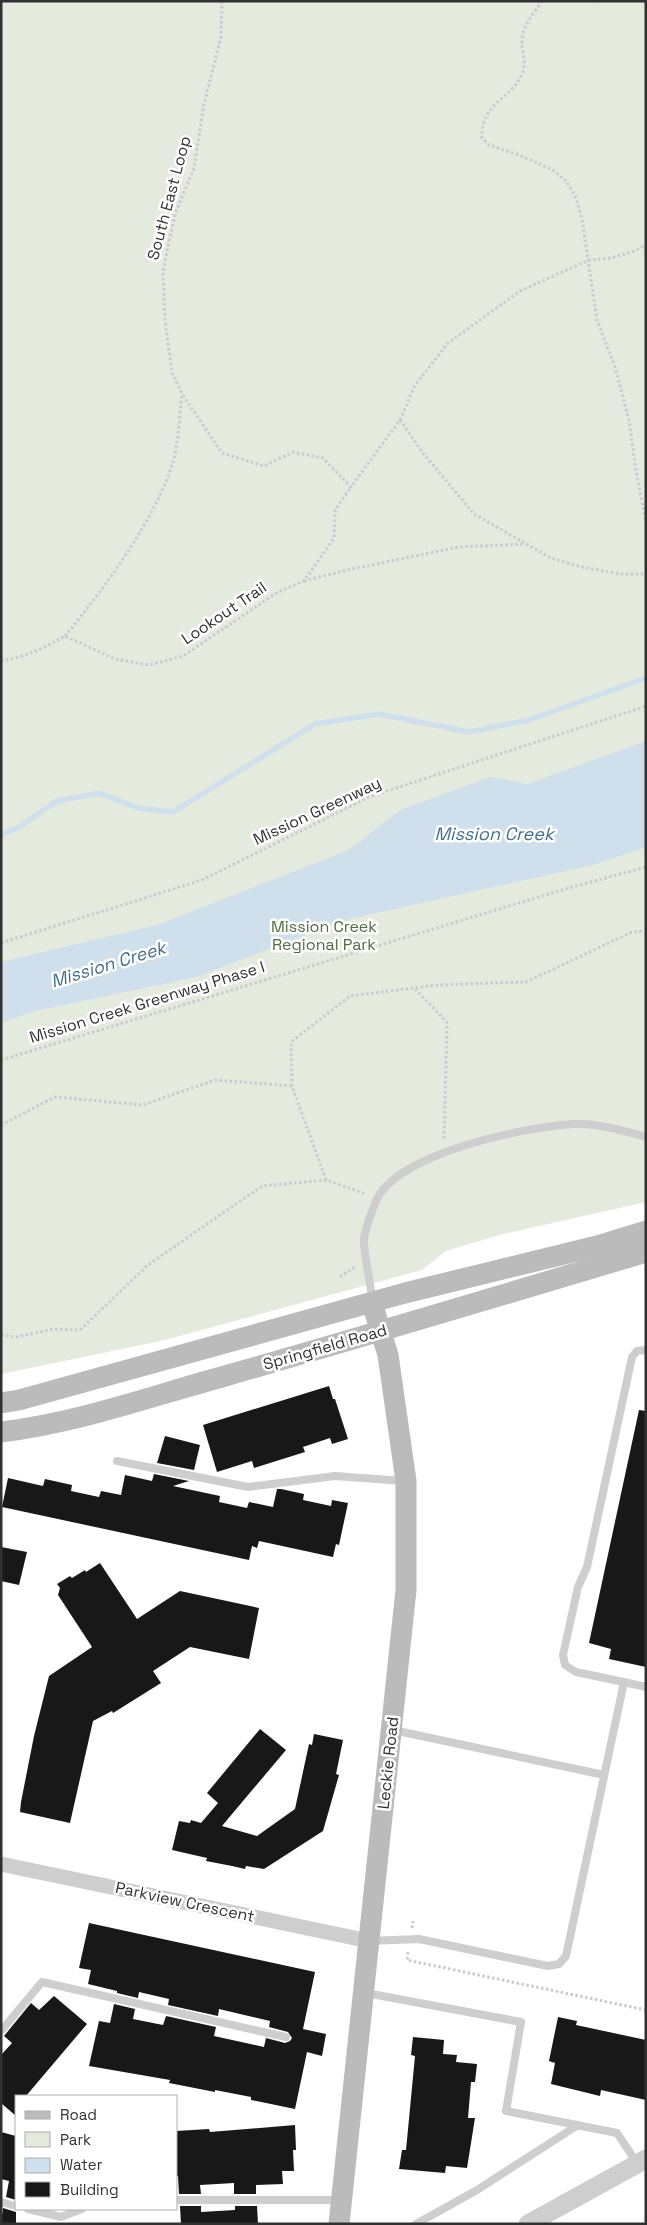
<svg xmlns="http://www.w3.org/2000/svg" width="647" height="2225" font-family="'Space Grotesk',sans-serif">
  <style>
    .green { fill: #e4eade }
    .water { fill: #cfdfeb }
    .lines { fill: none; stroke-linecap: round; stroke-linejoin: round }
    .stream { stroke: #cfdfeb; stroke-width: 5.5 }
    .building { fill: #181818 }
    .path { stroke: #cbcbcb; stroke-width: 3; stroke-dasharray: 2.5 2.5; stroke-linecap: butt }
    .service { stroke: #cecece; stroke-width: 8 }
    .minor { stroke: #cecece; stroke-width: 15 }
    .tertiary { stroke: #cecece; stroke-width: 19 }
    .secondary { stroke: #bbb; stroke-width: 21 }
    .labels { text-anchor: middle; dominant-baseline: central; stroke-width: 5; stroke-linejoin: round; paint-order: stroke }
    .street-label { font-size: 16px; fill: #313131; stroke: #fff }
    .park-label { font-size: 16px; fill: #536b41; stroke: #fff }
    .water-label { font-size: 18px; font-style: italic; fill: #446f8f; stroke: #fff }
  </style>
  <rect width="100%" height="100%" fill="#fff"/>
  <!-- green -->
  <path class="green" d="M1 1H646V1202L499 1235 446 1251 422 1270 165 1340 1 1374Z"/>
  <!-- water -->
  <path class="water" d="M646 741V847L597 864 345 920 196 977 35 1011 1 1023V962L157 925 349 850 400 810 490 777 527 784Z"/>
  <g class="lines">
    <!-- stream -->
    <path class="stream" d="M1 835 19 827 57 801 99 793 138 808 173 812 315 724 379 714 469 732 529 720 646 678"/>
  </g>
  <!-- building -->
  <g class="building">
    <path d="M329 1386 333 1399H335L348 1439 332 1444 330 1438 303 1447 305 1452 254 1468 252 1461 217 1472 203 1425Z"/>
    <path d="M639 1410 646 1411V1667L609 1659 611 1649 589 1643Z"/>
    <path d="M165 1436 200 1445 194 1470 157 1463Z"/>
    <path d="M154 1474 189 1481 173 1486 220 1496 219 1502 247 1508 249 1502 273 1507 277 1489H281L304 1494 303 1500 331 1506 332 1500 348 1503 339 1545 336 1544 333 1557 259 1541 257 1548 252 1546 249 1560 2 1507 8 1478 43 1486 45 1479 72 1485 71 1491 99 1497 101 1491 121 1495 125 1475 152 1481Z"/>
    <path d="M1 1547 27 1552 19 1585 1 1581Z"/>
    <path d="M100 1563 137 1619 180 1591 259 1608 249 1659 190 1647 153 1671 161 1683 113 1713 112 1711 93 1721 70 1823 20 1812 21 1802 34 1736 49 1676 92 1647 58 1595 60 1588 57 1584 70 1576 72 1578 85 1570 86 1572Z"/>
    <path d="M260 1729 286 1750 222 1826 257 1836 295 1809 309 1744 312 1745 314 1734 343 1740 336 1774 339 1775 323 1831 264 1869 246 1866 245 1869 232 1866 206 1861 207 1858 172 1850 179 1821 190 1823 191 1820 201 1823 218 1803 207 1793Z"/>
    <path d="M89 1923 315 1972 303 2029 326 2034 322 2056 307 2052 295 2109 251 2100V2097L215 2090V2092L169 2083 170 2080 89 2066 99 2021 110 2023 114 2004 135 2009 133 2019 163 2025 166 2016 216 2027 214 2036 264 2047 266 2038 285 2043 290 2041 292 2038 288 2032 269 2027 270 2021 219 2009 218 2016 168 2005 169 1999 139 1992 138 1998 117 1993V1991L88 1984 91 1970 79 1968Z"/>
    <path d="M54 1996 87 2024 26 2096H16V2116L1 2103V2055L12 2043 4 2036 31 2003 39 2010Z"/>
    <path d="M558 2017 577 2021 576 2025 646 2040V2100L601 2090 600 2096 551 2084 555 2063 549 2061Z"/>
    <path d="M413 2037 444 2040 443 2054 457 2055 456 2062 477 2064 475 2082H471L468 2118H475L467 2168 446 2166 445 2173 399 2169 402 2150H406L415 2056 411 2055Z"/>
    <path d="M295 2125 296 2150H293L294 2171H282L283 2184 256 2185V2194H234V2183L200 2185 201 2194H179L178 2176H176V2131L209 2129 210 2132Z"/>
    <path d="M1 2132 16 2136V2200L6 2197 9 2181 1 2179Z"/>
    <path d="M180 2206H201V2212L235 2210V2206H257L258 2224H181Z"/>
    <path d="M3 2208 16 2212V2224H1Z"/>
  </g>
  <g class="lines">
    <!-- path -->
    <g class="path">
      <path d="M222 1 221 37 204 104 194 168 175 214 163 271 165 321 172 372 182 394 222 453 264 466 293 452 323 458 351 487 400 420 423 453 474 514 551 558 581 567 621 574H646"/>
      <path d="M542 1C535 12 523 25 522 39 521 51 527 62 522 74 510 101 481 102 482 138L489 145 519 155 553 170 566 181 575 195 582 219 597 320 615 367 629 420 636 471 646 522"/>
      <path d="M593 1H596"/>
      <path d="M644 1 646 2"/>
      <path d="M400 420 415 385 448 343 520 291 589 260 611 258 635 251 646 244"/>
      <path d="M304 581 347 570 459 547 524 544"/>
      <path d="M65 636C104 589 155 520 173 462 179 441 179 416 182 394"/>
      <path d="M1 661C25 657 45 648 65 636L115 659 149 665 183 656 278 592 304 581 334 538 335 510 351 487"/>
      <path d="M1 943 202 880 369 797 646 706"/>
      <path d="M415 989 447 1022 444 1140"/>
      <path d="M1 1060 562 890 646 867"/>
      <path d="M1 1125 55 1097 143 1105 215 1080 292 1086"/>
      <path d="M326 1180 292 1086 291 1042 350 996 437 985 526 982 632 932 646 931"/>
      <path d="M340 1277 356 1266"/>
      <path d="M1 1335 16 1337 54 1329 80 1330 148 1265 262 1186 326 1180 366 1194"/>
      <path d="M412 1928 413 1921"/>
      <path d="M408 1952 407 1960 646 2010"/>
    </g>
    <!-- service -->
    <g class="service">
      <path d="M372 1299C371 1283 363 1252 364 1239 365 1229 373 1208 377 1199 399 1153 527 1126 575 1124 597 1123 624 1131 646 1137"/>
      <path d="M117 1461 248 1487 335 1476 404 1481"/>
      <path d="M624 1682 576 1672 565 1665 563 1655 578 1587 587 1567 632 1357 637 1351 646 1350"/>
      <path d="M393 1730 604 1775"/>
      <path d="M369 1941 419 1939 548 1966 559 1964 566 1956 624 1682 646 1687"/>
      <path d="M366 1993 521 2022 506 2111 617 2133 637 2163"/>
      <path d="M1 2031 42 1982 286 2037"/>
      <path d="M176 2200H339"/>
      <path d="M1 2202 16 2206"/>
      <path d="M28 2209 61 2217 82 2209"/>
      <path d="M416 2224 477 2190 578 2125"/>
    </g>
    <!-- minor -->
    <path class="minor" d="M1 1864 369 1941"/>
    <!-- tertiary -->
    <path class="tertiary" d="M528 2224 646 2159"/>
    <!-- secondary -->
    <g class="secondary">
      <path d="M1 1403 19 1400 405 1293 597 1246 646 1231"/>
      <path d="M1 1432C77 1423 152 1396 225 1376 366 1336 506 1294 646 1252"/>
      <path d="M339 2224 406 1590V1481L388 1355 372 1303"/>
    </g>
  </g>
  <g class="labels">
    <!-- street labels -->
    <g class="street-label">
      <text transform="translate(169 198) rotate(-75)">South East Loop</text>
      <text transform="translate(224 613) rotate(-34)">Lookout Trail</text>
      <text transform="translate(317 811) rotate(-25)">Mission Greenway</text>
      <text transform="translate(147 1002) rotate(-17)">Mission Creek Greenway Phase I</text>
      <text transform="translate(325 1347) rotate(-16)">Springfield Road</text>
      <text transform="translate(388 1763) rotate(-84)">Leckie Road</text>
      <text transform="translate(185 1902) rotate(12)">Parkview Crescent</text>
    </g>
    <!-- park labels -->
    <g class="park-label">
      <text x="324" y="926">Mission Creek<tspan x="324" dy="18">Regional Park</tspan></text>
    </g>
    <!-- water labels -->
    <g class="water-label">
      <text x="494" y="833">Mission Creek</text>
      <text transform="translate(108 964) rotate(-17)">Mission Creek</text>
    </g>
  </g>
  <!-- border -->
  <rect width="647" height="2225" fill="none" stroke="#313131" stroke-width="5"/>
  <!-- legend -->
  <rect x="15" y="2095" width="162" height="115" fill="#ffffff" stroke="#adadad"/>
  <rect x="25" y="2111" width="25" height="8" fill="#bbbbbb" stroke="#adadad"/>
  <text x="60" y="2120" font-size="15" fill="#313131">Road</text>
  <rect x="25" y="2132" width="25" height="15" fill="#e4eade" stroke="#adadad"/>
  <text x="60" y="2145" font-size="15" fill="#313131">Park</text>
  <rect x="25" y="2158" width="25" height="15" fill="#cfdfeb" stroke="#adadad"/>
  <text x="60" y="2170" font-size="15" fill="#313131">Water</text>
  <rect x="25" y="2182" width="25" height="15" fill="#181818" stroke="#adadad"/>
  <text x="60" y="2195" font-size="15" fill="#313131">Building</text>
</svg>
